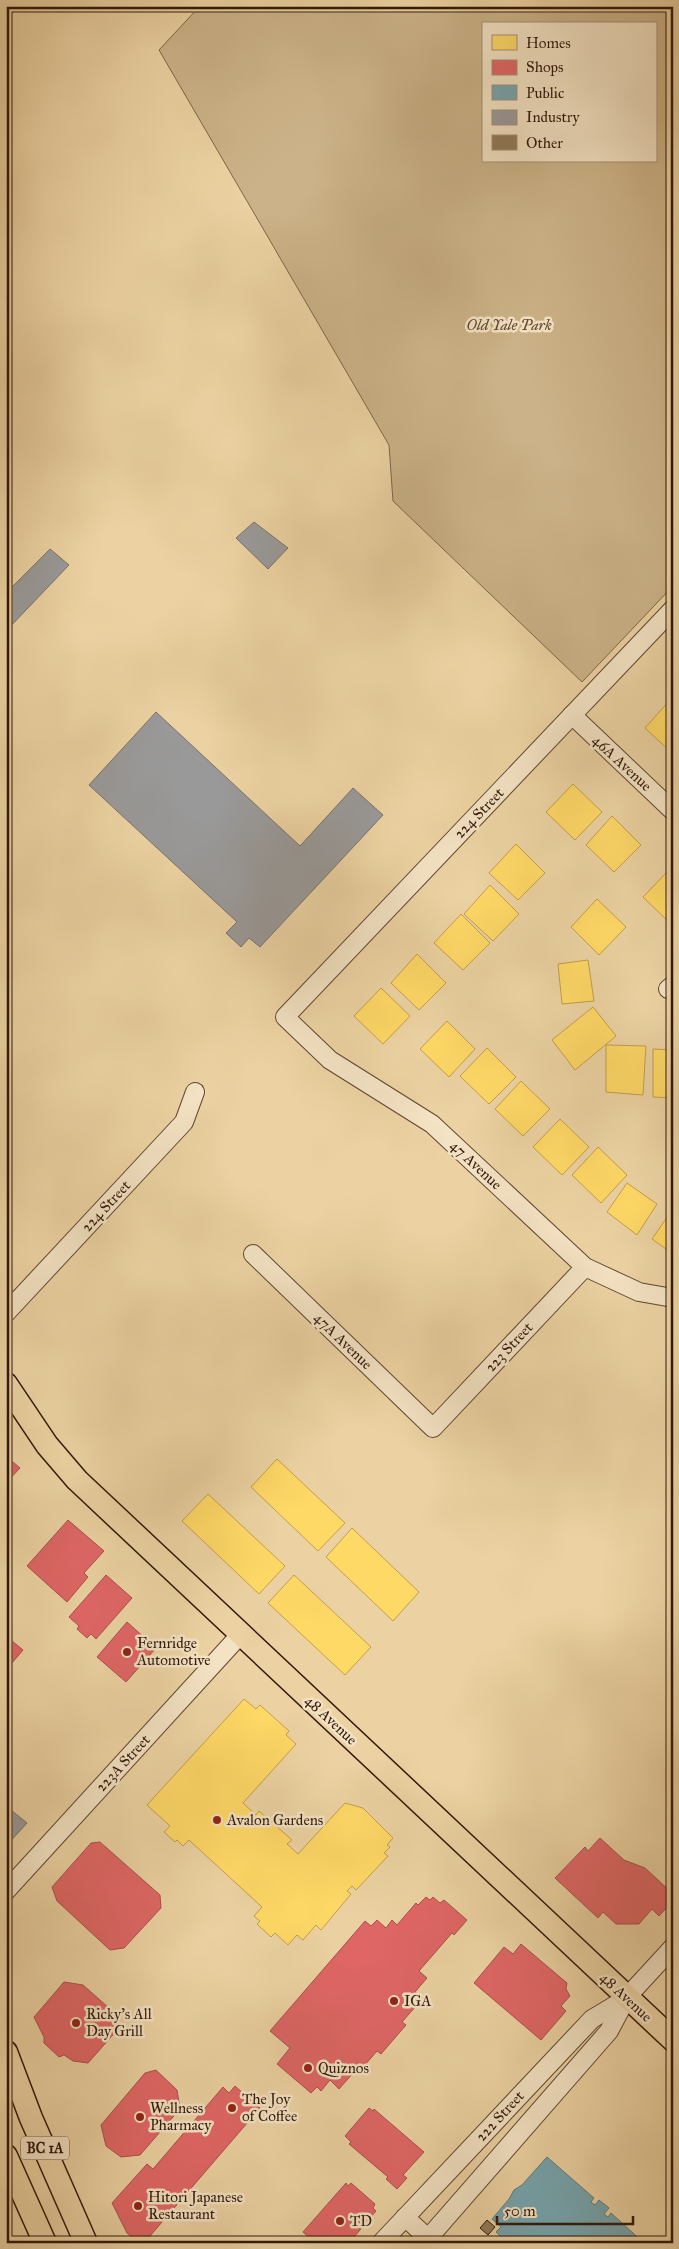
<svg xmlns="http://www.w3.org/2000/svg" width="679" height="2249" font-family="'IM FELL Great Primer',serif">
  <style>
    .green { fill: #ccb288; stroke: #7e654a; fill-rule: evenodd }
    .homes { fill: #ffd966; stroke: #c19f4b }
    .shops { fill: #e06666; stroke: #ab4f4b }
    .public { fill: #76a5af; stroke: #617b7e }
    .industry { fill: #999; stroke: #7a726e }
    .building { fill: #92795a; stroke: #30180b }
    .lines { fill: none; stroke-linecap: round; stroke-linejoin: round }
    .minor-casing { stroke: #5f4631; stroke-width: 20 }
    .major-casing { stroke: #30180b; stroke-width: 25 }
    .minor { stroke: #f3e2c3; stroke-width: 18 }
    .major { stroke: #ecd2a2; stroke-width: 22 }
    .poi-dot { fill: #8f2418; stroke: #f3e2c3; stroke-width: 2 }
    .labels { text-anchor: middle; dominant-baseline: central; stroke-width: 5; stroke-linejoin: round; paint-order: stroke }
    .shield { fill: #f3e2c3; stroke: #6a5542; stroke-width: 1 }
    .shield-label { font-size: 14px; font-weight: bold; fill: #30180b }
    .park-label { font-size: 15px; font-style: italic; fill: #5f4630; stroke: #f3e2c3 }
    .street-label { font-size: 15px; fill: #30180b; stroke: #f3e2c3 }
    .poi-label { font-size: 15px; fill: #30180b; stroke: #f3e2c3; text-anchor: start }
  </style>
  <rect width="100%" height="100%" fill="#ecd2a2"/>
  <filter id="stains"><feTurbulence type="fractalNoise" baseFrequency=".004" numOctaves="4"/><feColorMatrix values="0 0 0 0 .2 0 0 0 0 .09 0 0 0 0 .02 0 0 0 .5 -.17"/></filter>
  <radialGradient id="worn" r=".72"><stop offset=".6" stop-color="#630" stop-opacity="0"/><stop offset="1" stop-color="#630" stop-opacity=".3"/></radialGradient>
  <!-- green -->
  <path class="green" d="M200 6H673V586L582 682 393 501 389 445 159 50ZM483 24H655V161H483Z"/>
  <!-- homes -->
  <g class="homes">
    <path d="M671 699 673 700V754L645 728Z"/>
    <path d="M573 784 602 812 575 840 546 812Z"/>
    <path d="M612 816 641 845 614 872 586 845Z"/>
    <path d="M516 844 545 873 518 900 489 873Z"/>
    <path d="M670 869 673 872 672 925 643 897Z"/>
    <path d="M490 885 519 914 493 941 464 914Z"/>
    <path d="M597 899 626 927 599 955 571 927Z"/>
    <path d="M461 914 490 943 463 970 434 943Z"/>
    <path d="M417 954 446 983 419 1010 391 983Z"/>
    <path d="M588 960 594 1001 562 1004 558 964Z"/>
    <path d="M381 988 410 1016 383 1044 354 1016Z"/>
    <path d="M593 1007 616 1036 575 1070 552 1040Z"/>
    <path d="M447 1021 475 1049 449 1077 420 1049Z"/>
    <path d="M606 1045 646 1046 643 1095 606 1092Z"/>
    <path d="M487 1048 516 1077 489 1104 460 1076Z"/>
    <path d="M653 1049 673 1050V1098L653 1097Z"/>
    <path d="M521 1081 550 1109 523 1136 495 1109Z"/>
    <path d="M560 1119 589 1147 562 1175 533 1147Z"/>
    <path d="M598 1147 627 1175 601 1203 572 1175Z"/>
    <path d="M627 1183 657 1204 637 1235 607 1212Z"/>
    <path d="M672 1210H673V1254L652 1239Z"/>
    <path d="M277 1459 345 1523 318 1551 251 1487Z"/>
    <path d="M208 1494 285 1566 259 1594 182 1521Z"/>
    <path d="M352 1528 419 1592 393 1621 326 1557Z"/>
    <path d="M294 1575 371 1647 345 1675 268 1603Z"/>
    <path d="M244 1699 256 1709 260 1705 289 1731 286 1735 296 1744 243 1803 256 1815 259 1811 292 1840 287 1844 298 1854 345 1803 363 1808 393 1838 387 1845 390 1847 384 1853 388 1856 356 1890 352 1886 347 1891 351 1894 321 1930 316 1925 303 1940 297 1935 288 1945 275 1933 271 1937 257 1924 260 1921 254 1916 262 1907 189 1840 183 1846 177 1840 175 1842 164 1832 170 1826 147 1805Z"/>
  </g>
  <!-- shops -->
  <g class="shops">
    <path d="M6 1456 20 1468 6 1483Z"/>
    <path d="M68 1520 104 1551 84 1573 88 1577 67 1602 27 1566Z"/>
    <path d="M106 1575 132 1598 96 1639 91 1634 87 1638 77 1629 79 1626 69 1617Z"/>
    <path d="M127 1622 156 1648 126 1682 97 1657Z"/>
    <path d="M6 1636 23 1650 6 1670Z"/>
    <path d="M600 1838 624 1860 645 1868 671 1892 667 1896 673 1901 659 1916 652 1909 639 1924H616L603 1912 598 1918 555 1878 585 1847 588 1851Z"/>
    <path d="M100 1842 160 1895 161 1908 124 1948 110 1950 57 1901 52 1887 91 1843Z"/>
    <path d="M426 1897 430 1900 433 1897 440 1903 444 1900 467 1920 454 1935 452 1933 419 1971 427 1978 415 1992 423 1998 402 2022 406 2025 381 2054 377 2051 357 2074 354 2072 339 2089 330 2080 321 2091 317 2087 311 2093 277 2064 290 2048 270 2031 365 1921 371 1926 377 1920 386 1928 392 1920 397 1925 416 1903 418 1905Z"/>
    <path d="M521 1944 567 1983 566 1989 570 1996 561 2006 566 2011 541 2040 474 1983 504 1947 513 1954Z"/>
    <path d="M64 1982 83 1985 109 2008 118 2029 88 2063 73 2061 64 2055 59 2057 44 2043V2037L34 2017Z"/>
    <path d="M156 2070 177 2090 180 2109 140 2155 121 2157 106 2146 101 2125 145 2073Z"/>
    <path d="M235 2086 260 2108 144 2243H139L127 2233 112 2203 147 2164 153 2169 223 2087 229 2093Z"/>
    <path d="M369 2108 373 2111 374 2109 424 2152 403 2175 407 2178 397 2189 386 2179 388 2177 349 2144 351 2142 345 2136Z"/>
    <path d="M346 2183 348 2186 351 2183 375 2204 373 2208 376 2211 349 2243H315L303 2232Z"/>
  </g>
  <!-- public -->
  <path class="public" d="M547 2157 594 2198 591 2202 595 2205 599 2200 609 2208 604 2214 608 2217 611 2213 644 2243H508L496 2232 501 2227 492 2219 509 2199 514 2190 522 2185Z"/>
  <!-- industry -->
  <g class="industry">
    <path d="M254 522 288 548 268 569 236 538Z"/>
    <path d="M50 549 69 565 6 631V593Z"/>
    <path d="M156 712 300 846 353 788 383 815 260 947 249 938 241 947 226 933 237 922 89 785Z"/>
    <path d="M6 1806 27 1823 6 1846Z"/>
  </g>
  <!-- building -->
  <path class="building" d="M487 2220 495 2227 488 2235 480 2228Z"/>
  <g class="lines">
    <!-- minor casing -->
    <g class="minor-casing">
      <g id="minor">
        <path d="M673 609 285 1017 330 1060 432 1124 585 1267 639 1292 673 1298"/>
        <path d="M572 715 673 811"/>
        <path d="M668 989 673 985"/>
        <path d="M253 1254 433 1428 585 1267"/>
        <path d="M6 1313 184 1122 195 1092"/>
        <path d="M6 1891 240 1635"/>
        <path d="M405 2217 433 2243"/>
        <path d="M381 2243 592 2019 627 1998"/>
        <path d="M424 2243 609 2031 627 1997 673 1947"/>
      </g>
    </g>
    <!-- major casing -->
    <g class="major-casing">
      <g id="major">
        <path d="M6 1384 47 1445 77 1480 673 2040"/>
        <path d="M6 2052 31 2118 86 2243"/>
        <path d="M6 2156 45 2243"/>
      </g>
    </g>
    <!-- minor -->
    <use href="#minor" class="minor"/>
    <!-- major -->
    <use href="#major" class="major"/>
  </g>
  <!-- markers -->
  <g class="poi-dot">
    <circle cx="127" cy="1652" r="5"/>
    <circle cx="217" cy="1820" r="5"/>
    <circle cx="394" cy="2001" r="5"/>
    <circle cx="76" cy="2023" r="5"/>
    <circle cx="308" cy="2068" r="5"/>
    <circle cx="232" cy="2108" r="5"/>
    <circle cx="140" cy="2117" r="5"/>
    <circle cx="138" cy="2206" r="5"/>
    <circle cx="340" cy="2221" r="5"/>
  </g>
  <g class="labels">
    <!-- shield labels -->
    <rect class="shield" x="21" y="2136.5" width="48" height="23" rx="4"/>
    <g class="shield-label">
      <text x="45" y="2148">BC 1A</text>
    </g>
    <!-- park labels -->
    <g class="park-label">
      <text x="509" y="325">Old Yale Park</text>
    </g>
    <!-- street labels -->
    <g class="street-label">
      <text transform="translate(622 763) rotate(43)">46A Avenue</text>
      <text transform="translate(479 813) rotate(-46)">224 Street</text>
      <text transform="translate(476 1165) rotate(43)">47 Avenue</text>
      <text transform="translate(106 1206) rotate(-47)">224 Street</text>
      <text transform="translate(343 1341) rotate(44)">47A Avenue</text>
      <text transform="translate(509 1347) rotate(-47)">223 Street</text>
      <text transform="translate(331 1720) rotate(43)">48 Avenue</text>
      <text transform="translate(123 1763) rotate(-47)">223A Street</text>
      <text transform="translate(626 1997) rotate(43)">48 Avenue</text>
      <text transform="translate(500 2116) rotate(-47)">222 Street</text>
    </g>
    <!-- poi labels -->
    <g class="poi-label">
      <text x="137" y="1643">Fernridge<tspan x="137" dy="17">Automotive</tspan></text>
      <text x="227" y="1820">Avalon Gardens</text>
      <text x="404" y="2001">IGA</text>
      <text x="86" y="2014">Ricky's All<tspan x="86" dy="17">Day Grill</tspan></text>
      <text x="318" y="2068">Quiznos</text>
      <text x="242" y="2099">The Joy<tspan x="242" dy="17">of Coffee</tspan></text>
      <text x="150" y="2108">Wellness<tspan x="150" dy="17">Pharmacy</tspan></text>
      <text x="148" y="2197">Hitori Japanese<tspan x="148" dy="17">Restaurant</tspan></text>
      <text x="350" y="2221">TD</text>
    </g>
  </g>
  <!-- margin -->
  <rect width="679" height="2249" fill="none" stroke="#ecd2a2" stroke-width="25"/>
  <rect x="8" y="8" width="664" height="2234" fill="none" stroke="#30180b" stroke-width="2.5"/>
  <rect x="12" y="12" width="654" height="2224" fill="none" stroke="#30180b"/>
  <!-- legend -->
  <rect x="482" y="22" width="175" height="140" fill="#f3e2c3" stroke="#a59179"/>
  <rect x="492" y="35" width="25" height="15" fill="#ffd966" stroke="#a59179"/>
  <text x="526" y="48" font-size="15" fill="#30180b">Homes</text>
  <rect x="492" y="60" width="25" height="15" fill="#e06666" stroke="#a59179"/>
  <text x="526" y="72" font-size="15" fill="#30180b">Shops</text>
  <rect x="492" y="85" width="25" height="15" fill="#76a5af" stroke="#a59179"/>
  <text x="526" y="98" font-size="15" fill="#30180b">Public</text>
  <rect x="492" y="110" width="25" height="15" fill="#999999" stroke="#a59179"/>
  <text x="526" y="122" font-size="15" fill="#30180b">Industry</text>
  <rect x="492" y="135" width="25" height="15" fill="#92795a" stroke="#a59179"/>
  <text x="526" y="148" font-size="15" fill="#30180b">Other</text>
  <!-- scale -->
  <path d="M497 2216v8h136v-8" fill="none" stroke="#30180b" stroke-width="2.5"/>
  <text x="504" y="2216" font-size="15" fill="#30180b" stroke="#f3e2c3" stroke-width="4" paint-order="stroke">50 m</text>
  <rect width="100%" height="100%" filter="url(#stains)"/>
  <rect width="100%" height="100%" fill="url(#worn)"/>
</svg>
